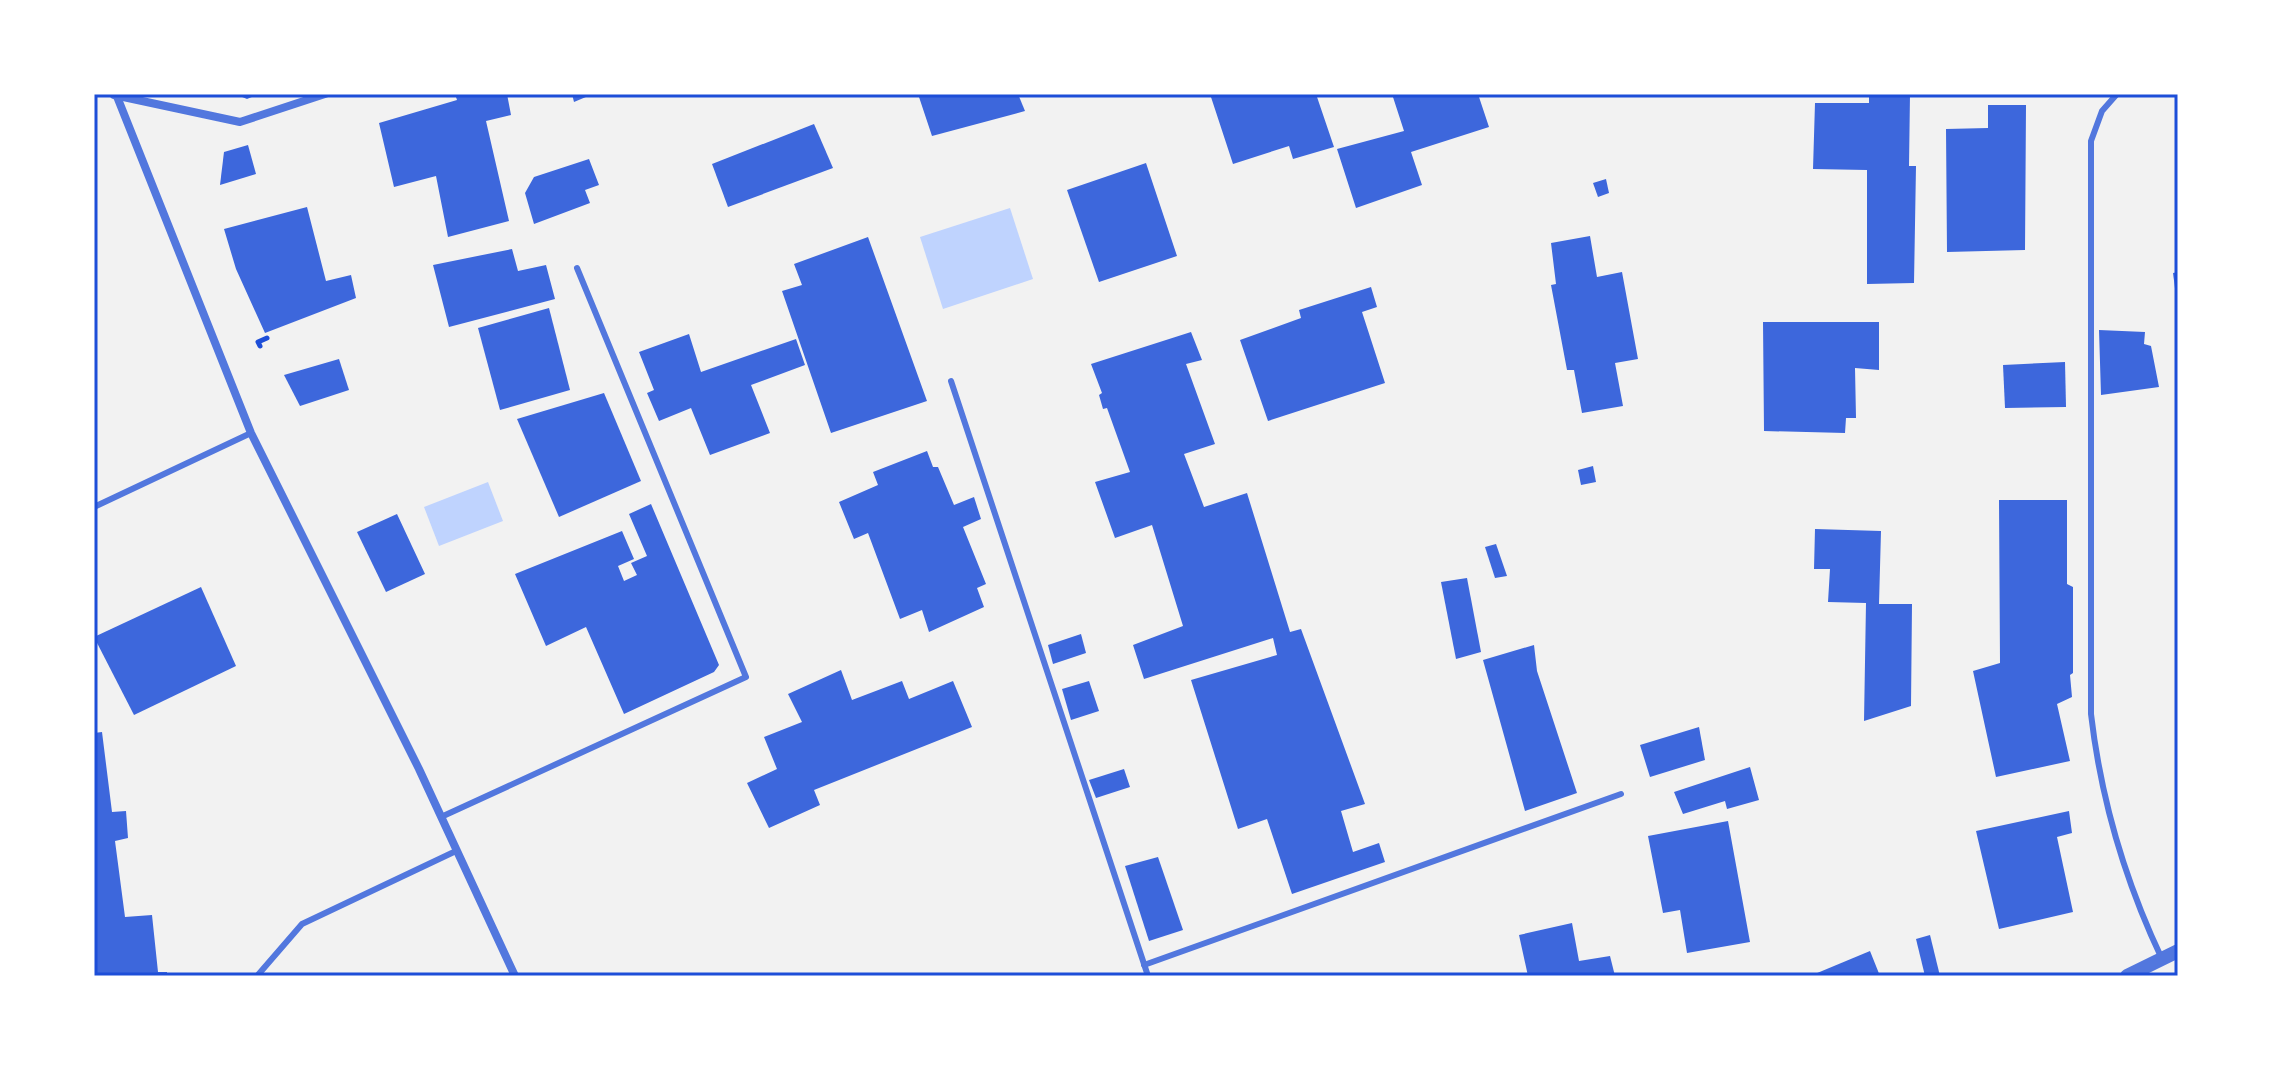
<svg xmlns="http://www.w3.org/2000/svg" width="2272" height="1070" font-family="Bitter,serif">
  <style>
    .water { fill: #bfd3fe }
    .building { fill: #3d67dc }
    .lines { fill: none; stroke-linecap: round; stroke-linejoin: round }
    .path { stroke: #1d4ed8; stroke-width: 5 }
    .service { stroke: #5277de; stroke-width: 6 }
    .minor { stroke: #5277de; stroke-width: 8 }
    .tertiary { stroke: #5277de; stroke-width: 14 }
    .neatline { fill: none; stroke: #1d4ed8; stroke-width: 3 }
  </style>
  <rect width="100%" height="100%" fill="#f2f2f2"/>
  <!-- water -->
  <g class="water">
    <path d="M1010 208 1033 279 943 309 920 237Z"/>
    <path d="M488 482 503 521 439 546 424 507Z"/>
  </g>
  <!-- building -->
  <g class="building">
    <path d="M235 94H259L247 99Z"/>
    <path d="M455 94H507L511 115 486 121 509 221 448 237 436 176 394 187 379 123 457 100Z"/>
    <path d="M572 94H593L574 102Z"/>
    <path d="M918 94H1018L1025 111 932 136Z"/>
    <path d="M1210 94H1316L1334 147 1293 159 1289 146 1233 164Z"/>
    <path d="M1392 94H1478L1489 127 1411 152 1422 185 1356 208 1337 149 1404 131Z"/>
    <path d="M1869 94H1910L1909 166H1916L1914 283 1867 284V170L1813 169 1815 103H1869Z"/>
    <path d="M1988 105H2026L2025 250 1947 252 1946 129 1988 128Z"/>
    <path d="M814 124 833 168 728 207 712 164Z"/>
    <path d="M248 145 256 174 220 185 224 152Z"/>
    <path d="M589 159 599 185 585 190 590 203 534 224 525 193 534 177Z"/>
    <path d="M1146 163 1177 256 1099 282 1067 190Z"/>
    <path d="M1606 179 1609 193 1598 197 1593 183Z"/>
    <path d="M307 207 326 281 351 275 356 298 265 333 236 269 224 229Z"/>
    <path d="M1590 236 1597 277 1622 272 1638 359 1615 363 1623 406 1582 413 1574 370H1567L1551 285 1556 284 1551 243Z"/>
    <path d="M868 237 927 401 831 433 782 291 802 285 794 264Z"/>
    <path d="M512 249 518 271 546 265 555 299 449 327 433 265Z"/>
    <path d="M2178 272V296H2176L2173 273Z"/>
    <path d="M1371 287 1377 307 1362 312 1385 383 1268 421 1240 340 1301 318 1299 310Z"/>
    <path d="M549 308 570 390 500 410 478 328Z"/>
    <path d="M1763 322H1879V370L1855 368 1856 418H1846L1845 433 1764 431Z"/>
    <path d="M2099 330 2145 332 2144 344 2151 346 2159 387 2101 395Z"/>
    <path d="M1191 332 1202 360 1186 364 1215 444 1184 454 1204 507 1247 493 1290 632 1301 629 1365 804 1341 811 1353 852 1379 843 1385 862 1292 894 1267 819 1238 829 1191 680 1277 655 1273 638 1144 679 1133 645 1183 626 1152 525 1115 538 1095 482 1130 472 1107 408 1103 409 1099 395 1102 393 1091 364Z"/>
    <path d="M689 334 701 372 796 339 805 365 751 385 770 433 710 455 691 408 659 421 647 393 654 390 639 352Z"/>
    <path d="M339 359 349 390 300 406 284 375Z"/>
    <path d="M2065 362 2066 407 2005 408 2003 365Z"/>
    <path d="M604 393 641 481 559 517 517 419Z"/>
    <path d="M927 451 933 467H938L954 505 974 497 981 519 963 527 986 584 977 588 984 607 929 632 922 610 900 619 868 533 854 539 839 502 878 485 873 472Z"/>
    <path d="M1593 466 1596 482 1581 485 1578 470Z"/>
    <path d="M1999 500H2067V584L2073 587V673L2070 675 2072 697 2057 704 2070 761 1996 777 1973 671 2000 663Z"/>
    <path d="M651 504 719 665 714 672 624 714 586 627 546 646 515 574 622 531 634 559 618 566 624 581 637 575 631 563 647 556 629 514Z"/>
    <path d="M397 514 425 574 386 592 357 532Z"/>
    <path d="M1815 529 1881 531 1879 604H1912L1911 706 1864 721 1866 603 1828 602 1830 569H1814Z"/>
    <path d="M1496 544 1507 576 1495 578 1485 547Z"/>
    <path d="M1467 578 1481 652 1456 659 1441 582Z"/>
    <path d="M201 587 236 666 134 715 94 637Z"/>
    <path d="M1081 634 1086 653 1053 664 1048 645Z"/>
    <path d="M1534 645 1537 671 1577 793 1525 811 1483 660Z"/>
    <path d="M841 670 852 700 902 681 909 699 953 681 972 727 814 790 820 805 769 828 747 783 777 769 764 737 802 722 788 694Z"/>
    <path d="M1089 681 1099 711 1071 720 1062 689Z"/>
    <path d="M1699 727 1705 760 1650 777 1640 745Z"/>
    <path d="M102 732 112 812 126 811 128 838 115 841 125 917 152 915 158 972H167V976H94V733Z"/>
    <path d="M1750 767 1759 800 1727 809 1725 801 1683 814 1674 792Z"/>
    <path d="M1124 769 1130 787 1096 798 1089 780Z"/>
    <path d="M2069 811 2072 833 2057 837 2073 912 1999 929 1976 831Z"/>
    <path d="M1728 821 1750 942 1687 953 1680 910 1663 913 1648 836Z"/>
    <path d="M1158 857 1183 930 1149 941 1125 866Z"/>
    <path d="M1572 923 1579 961 1610 956 1615 976H1528L1519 935Z"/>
    <path d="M1930 935 1940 976H1925L1916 939Z"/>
    <path d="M1870 951 1880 976H1810Z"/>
  </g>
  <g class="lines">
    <!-- path -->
    <path class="path" d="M260 346 258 342 267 338"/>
    <!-- service -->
    <g class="service">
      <path d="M2117 94 2102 111 2091 141V714C2101 800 2125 881 2162 959"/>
      <path d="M951 381 1148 976"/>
      <path d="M94 507 251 433"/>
      <path d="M441 817 746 677 577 268"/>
      <path d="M1144 965 1621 794"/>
      <path d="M257 976 302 924 456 851"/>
    </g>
    <!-- minor -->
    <g class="minor">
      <path d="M116 94 251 433 419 769 515 976"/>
      <path d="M114 95 240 122 325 94"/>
    </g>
    <!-- tertiary -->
    <path class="tertiary" d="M2127 976 2178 951"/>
  </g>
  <!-- border -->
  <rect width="2272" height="1070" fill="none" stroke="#ffffff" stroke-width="192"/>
  <rect x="96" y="96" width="2080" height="878" class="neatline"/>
</svg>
